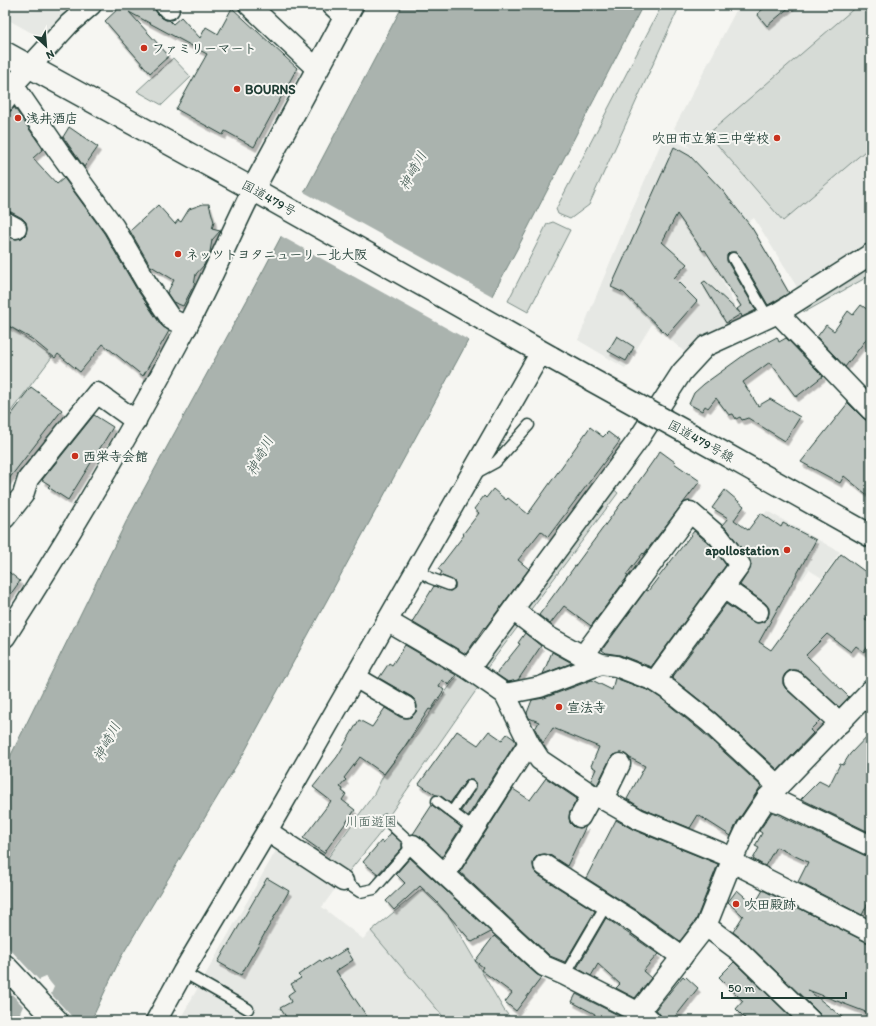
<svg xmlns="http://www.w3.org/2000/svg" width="876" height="1026" font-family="Itim,'Klee One',sans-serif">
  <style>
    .built { fill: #e6e8e4 }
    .green { fill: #d6dbd6; stroke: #7a8c85 }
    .water { fill: #aab3ae; stroke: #72847d }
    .pier { fill: #f6f6f2 }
    .building { fill: #c1c8c3; stroke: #1f3d34; filter: url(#shadow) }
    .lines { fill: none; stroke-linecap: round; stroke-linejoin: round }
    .lane-casing { stroke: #1f3d34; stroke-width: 13 }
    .street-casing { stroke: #1f3d34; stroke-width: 23 }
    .secondary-casing { stroke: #1f3d34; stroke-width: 25 }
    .highway-casing { stroke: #1f3d34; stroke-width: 25 }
    .lane { stroke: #f6f6f2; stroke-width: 10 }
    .street { stroke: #f6f6f2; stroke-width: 20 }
    .secondary { stroke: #f6f6f2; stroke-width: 22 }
    .highway { stroke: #f6f6f2; stroke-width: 22 }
    .highway-bridge-casing { stroke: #1f3d34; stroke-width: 25; stroke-linecap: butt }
    .highway-bridge { stroke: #f6f6f2; stroke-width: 22 }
    .poi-dot { fill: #c8321e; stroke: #f6f6f2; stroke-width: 1.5 }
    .labels { text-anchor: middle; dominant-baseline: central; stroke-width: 4; stroke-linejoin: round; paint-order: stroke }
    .poi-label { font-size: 13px; font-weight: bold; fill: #1f3d34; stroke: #f6f6f2; text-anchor: start }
    .street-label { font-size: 13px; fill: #1f3d34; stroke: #f6f6f2 }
    .park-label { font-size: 13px; fill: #445d54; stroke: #f6f6f2 }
    .water-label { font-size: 14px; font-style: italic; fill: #425a52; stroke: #f6f6f2 }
  </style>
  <defs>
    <filter id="shadow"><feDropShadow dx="2.5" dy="4.5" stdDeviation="0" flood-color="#0004"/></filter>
  </defs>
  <rect width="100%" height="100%" fill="#f6f6f2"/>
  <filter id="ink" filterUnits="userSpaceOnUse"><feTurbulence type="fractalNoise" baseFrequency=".025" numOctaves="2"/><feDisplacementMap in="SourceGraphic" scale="8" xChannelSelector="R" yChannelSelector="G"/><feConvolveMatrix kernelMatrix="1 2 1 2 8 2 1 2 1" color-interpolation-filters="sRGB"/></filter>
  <g filter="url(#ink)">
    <!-- built -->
    <g class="built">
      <path d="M5 5H83L46 41 5 18Z"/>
      <path d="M739 5H871V246L800 292 754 218 705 253 717 270 743 323 687 354 652 324 625 368 578 340 623 231 664 136 690 148 674 128Z"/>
      <path d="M767 511 840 552 822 578 809 570 802 580 794 575 779 591 748 564 736 548Z"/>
      <path d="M278 847 338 885 322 907 363 939 371 931 447 1021H179Z"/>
    </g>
    <!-- green -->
    <g class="green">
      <path d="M662 5H680L589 205 570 219 558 214 556 209Z"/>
      <path d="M858 5H871V146L783 221 708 134Z"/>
      <path d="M173 58 191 77 162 105 137 91Z"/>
      <path d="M553 222 570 230 528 312 508 301 547 224Z"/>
      <path d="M871 259V277L869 276 805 312 798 307Z"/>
      <path d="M11 327 52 357 5 419V328Z"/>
      <path d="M611 487 618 493 484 672 482 682 386 820 385 827 347 874 327 859 374 794 383 776 461 671Z"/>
      <path d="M422 889 449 916 504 1010 513 1021H447L371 931Z"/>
    </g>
    <!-- water -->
    <path class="water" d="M403 5H643L516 251 456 363 245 751 121 957 91 1021H5V767L126 522 264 269Z"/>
    <!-- pier -->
    <g class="pier">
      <path d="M302 191 494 297 470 341 279 235Z"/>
      <path d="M5 944 39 980 46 977 54 987 51 994 76 1021H39L37 1020 28 1021 20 1013 23 1006 5 987Z"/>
    </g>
    <!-- building -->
    <g class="building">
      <path d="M116 5H153L157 13 161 17 166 20H169L173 24 181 17 200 38 206 27 218 34 232 8 297 68 254 147 225 131 223 135 176 109 207 54 129 12 169 56 150 73 105 21 120 7Z"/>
      <path d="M768 5H792L767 26 757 14Z"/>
      <path d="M14 107 43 149 33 158 57 184 64 178 104 233 136 288 161 325 169 331 143 376 103 344 80 372 58 354 55 358 32 339 5 324V235L16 239 22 238 26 234 27 228 26 222 22 218 11 212 5 211V115L7 112 11 111Z"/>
      <path d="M69 127 98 147 84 167 63 137Z"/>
      <path d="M674 147 690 156 723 191 752 228 778 272H777L789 293 768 305 739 255 736 252H730L727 255V261L756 310 742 317 741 314 726 323 702 283 705 281 740 313 737 309 741 306 705 250 703 251 677 214 662 242 687 264 674 278 697 301 667 335 624 293 611 287Z"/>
      <path d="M203 204H209L214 222 212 229 220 231 212 240 210 252 204 265 196 274 194 285 183 306 173 302 167 293 174 280 151 266V267L130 231 158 205 175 224 178 220 181 222 189 209Z"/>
      <path d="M861 305 871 312V333L845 367 817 337 826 325 834 331 848 311 853 315Z"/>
      <path d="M617 336 634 347 626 361 608 351Z"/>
      <path d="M777 337 779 342 786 338 823 376 796 397 770 362 743 382 758 406 770 399 800 417 785 441 748 418 742 420 740 417 736 419 733 414 729 415 716 398 708 408 705 406 702 411 689 404 694 393 704 384 747 353Z"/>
      <path d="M31 387 62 410 5 484V423L21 402 20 401Z"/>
      <path d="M848 403 863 418 867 421H871V498L844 476 840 483 801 462Z"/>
      <path d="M94 415 113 427 68 500 48 487 50 485 42 480Z"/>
      <path d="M590 427 603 437 608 432 620 441 548 537 541 531 518 560 529 569 485 628 484 627 466 654 412 622 434 586 450 591 455 588V584L454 581 440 575 442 572 438 569 464 535 463 534 479 513 474 509 484 496 486 498 493 489 506 500 508 498 528 514Z"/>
      <path d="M660 451 675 462 674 463 700 481 644 554 643 553 626 575 628 576 591 626 564 606 550 624 539 615 625 498 626 499 644 474Z"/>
      <path d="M725 490 744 506 734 520 748 530 761 513 781 527 783 523 816 540 759 642 771 650 841 554 871 576V611L865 620 871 623V642L864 652 856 646 851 652 827 634 806 655 849 697 839 707 802 673 797 670H790L785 674 783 678V684L786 689 820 720 810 730 813 733 778 770 717 714 672 678 726 604 751 621 757 623 763 622 768 618 769 613V608L765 603 740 585 749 571 751 565 749 559 728 530 722 525 728 518 712 508Z"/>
      <path d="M694 531 711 545 726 565 651 667 620 655 606 653 602 650 646 590 648 591Z"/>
      <path d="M5 569 20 581 5 602Z"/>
      <path d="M525 633 541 646 518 680 508 682 496 674 520 644 518 643Z"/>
      <path d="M405 645 456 675 449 685 442 680 439 686 444 690 431 710 429 709 403 749 384 774 360 757 344 778 346 780 340 787 343 789 342 791 346 794 342 800 355 810 324 853 303 838 331 801 313 787 337 757 359 720 372 727 385 708 400 717 406 718 411 717 416 712 417 707 416 702 412 697 379 678 389 663 392 665Z"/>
      <path d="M552 652 572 663 543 674Z"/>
      <path d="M615 678 650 691 662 699 701 731 761 786 737 822 731 836 698 815 690 828 643 809 627 799 645 766 630 758 625 754 620 753 613 755 610 759 597 785 591 780 596 769 591 766 599 747 553 728 543 743 535 729 539 722 529 718 527 713 532 700 544 698 592 680 612 690Z"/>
      <path d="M457 731 478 745 489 731 502 740 507 734 514 739 516 742 468 816 461 811 476 789V784L473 780H468L465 782 450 803 441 796 436 795 419 784Z"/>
      <path d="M871 732V833L801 799 819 781 829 786 840 764 843 765 850 754Z"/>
      <path d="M546 778 577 799 570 812 569 818 570 823 574 827 580 828 586 826 567 866 550 855 545 854 538 855 534 859 533 864 534 870 538 875 595 911 565 962 550 956 460 872 513 789 530 800Z"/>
      <path d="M432 805 461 827 442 857 421 837 413 834Z"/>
      <path d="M772 812 866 856 871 857V897L862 915 798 882 808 862 776 847 765 866 753 859 759 848 755 846 762 833 759 831Z"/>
      <path d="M616 820 634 830 718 864 696 920 680 941 638 911 586 878Z"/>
      <path d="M391 833 402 843V848L378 874 363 862 381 841 383 843Z"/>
      <path d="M410 858 491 932 472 942 436 901 420 886 394 910 386 901 405 883 396 874Z"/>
      <path d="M267 878 289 891 241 975 218 962Z"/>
      <path d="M737 890 752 903 753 900 756 902 763 890 866 942 871 943V1014L808 990 847 1021H822V1018L819 1013 746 942 733 932 743 916 728 902Z"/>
      <path d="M606 918 658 954 643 971 651 978 635 998 616 988 620 984 598 964 591 976 577 968Z"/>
      <path d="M494 936 536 974 542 977 516 1011 505 1002 512 993 481 970 483 967 475 961Z"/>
      <path d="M346 949 353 960 336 971 370 1021H289L280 1008 291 1002 288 995 295 990 291 984 301 978 298 975 320 960 322 962 328 958 329 960Z"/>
      <path d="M734 962 795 1021H748L736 1009 743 1001 719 977Z"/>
      <path d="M683 976 685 978 686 977 698 988 672 1021H662V1018L656 1009Z"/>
      <path d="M576 994 620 1016 618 1021H593L595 1014 572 1002Z"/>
    </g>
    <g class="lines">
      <!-- lane casing -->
      <g class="lane-casing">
        <g id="lane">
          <path d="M733 258 768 318"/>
          <path d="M474 474 496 462 529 425"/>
          <path d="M417 569 430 578 449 585"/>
          <path d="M437 801 474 829"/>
          <path d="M452 812 470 786"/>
          <path d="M343 881 360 892 374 889 413 845 386 820"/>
          <path d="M183 972 248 1009"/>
          <path d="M565 975 606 905"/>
        </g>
      </g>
      <!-- street casing -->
      <g class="street-casing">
        <g id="street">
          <path d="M165 5 169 9"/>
          <path d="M249 5 317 69"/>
          <path d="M332 5 346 18"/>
          <path d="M13 85 59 152 114 227 146 282 171 319 187 327"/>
          <path d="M5 101 13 85 69 24 91 5"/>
          <path d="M5 222 16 228"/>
          <path d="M778 313 871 410"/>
          <path d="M5 518 23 495 28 479 97 393 136 421"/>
          <path d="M724 588 758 612"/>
          <path d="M513 610 547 636 583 656 601 664 616 666 639 675 655 681 669 690 709 722 778 786"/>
          <path d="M387 621 469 669 505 694 529 743 540 760 592 795 603 799 638 819 733 858 738 865 871 932"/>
          <path d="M5 637C69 537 130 434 186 328 210 283 230 235 253 189"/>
          <path d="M583 656 690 512 719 537 740 565 655 681"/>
          <path d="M469 669 638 440 682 372 706 346 778 313 871 254"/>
          <path d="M355 677 406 707"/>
          <path d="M794 681 840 723"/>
          <path d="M505 694 540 687 601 664"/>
          <path d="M767 798 784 804 871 846"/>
          <path d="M603 799 620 764"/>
          <path d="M580 817 592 795"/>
          <path d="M267 831 343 881"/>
          <path d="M413 845 544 966 565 975 647 1017 651 1021"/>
          <path d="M544 865 632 921 682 957"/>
          <path d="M445 874 529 743"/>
          <path d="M706 926 738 950 811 1021"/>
          <path d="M156 1021 183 972 267 831 541 352"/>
          <path d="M634 1021 638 1013 706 926 733 858 747 828 767 798 871 690"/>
        </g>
      </g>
      <!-- secondary casing -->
      <g class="secondary-casing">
        <g id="secondary">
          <path d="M253 189 352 5"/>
          <path d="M5 966 57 1021"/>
        </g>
      </g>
      <!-- highway casing -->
      <g class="highway-casing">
        <g id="highway">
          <path d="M5 53 258 192 552 358"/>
          <path d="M691 435 871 536"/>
        </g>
      </g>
      <!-- lane -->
      <use href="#lane" class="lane"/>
      <!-- street -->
      <use href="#street" class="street"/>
      <!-- secondary -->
      <use href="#secondary" class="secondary"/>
      <!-- highway -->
      <use href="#highway" class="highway"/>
      <!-- highway-bridge casing -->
      <g class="highway-bridge-casing">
        <path id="highway-bridge" d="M552 358 691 435"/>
      </g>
      <!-- highway-bridge -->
      <use href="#highway-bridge" class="highway-bridge"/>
    </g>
  </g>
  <!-- markers -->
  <g class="poi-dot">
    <circle cx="144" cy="48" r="4"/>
    <circle cx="237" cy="89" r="4"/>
    <circle cx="18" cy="118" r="4"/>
    <circle cx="777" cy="138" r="4"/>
    <circle cx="178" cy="254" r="4"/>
    <circle cx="75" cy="456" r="4"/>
    <circle cx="787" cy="550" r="4"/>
    <circle cx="559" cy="707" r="4"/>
    <circle cx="736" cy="904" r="4"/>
  </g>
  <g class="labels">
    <!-- poi labels -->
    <g class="poi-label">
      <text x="152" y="48">ファミリーマート</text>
      <text x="245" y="89">BOURNS</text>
      <text x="26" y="118">浅井酒店</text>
      <text x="769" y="138" text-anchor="end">吹田市立第三中学校</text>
      <text x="186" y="254">ネッツトヨタニューリー北大阪</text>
      <text x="83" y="456">西栄寺会館</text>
      <text x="779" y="550" text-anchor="end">apollostation</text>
      <text x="567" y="707">宣法寺</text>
      <text x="744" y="904">吹田殿跡</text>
    </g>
    <!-- street labels -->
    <g class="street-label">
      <text transform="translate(269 198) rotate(29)">国道479号</text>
      <text transform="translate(701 441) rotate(29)">国道479号線</text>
    </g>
    <!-- park labels -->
    <g class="park-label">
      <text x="371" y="821">川面遊園</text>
    </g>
    <!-- water labels -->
    <g class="water-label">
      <text transform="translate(413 171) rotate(-61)">神崎川</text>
      <text transform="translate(260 456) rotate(-62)">神崎川</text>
      <text transform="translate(107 742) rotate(-62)">神崎川</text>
    </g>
  </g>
  <!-- margin -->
  <rect width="876" height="1026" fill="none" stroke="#f6f6f2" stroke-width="20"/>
  <rect x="10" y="10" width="856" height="1006" fill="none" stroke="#1f3d34" stroke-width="1.5" filter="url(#ink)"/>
  <!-- north arrow -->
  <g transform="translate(46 46) rotate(154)" stroke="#f6f6f2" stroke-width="3" paint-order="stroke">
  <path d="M0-3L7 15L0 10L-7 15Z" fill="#1f3d34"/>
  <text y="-6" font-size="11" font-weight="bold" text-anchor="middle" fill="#1f3d34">N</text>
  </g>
  <!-- scale -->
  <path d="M722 992v6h124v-6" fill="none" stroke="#1f3d34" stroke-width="2"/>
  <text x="728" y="992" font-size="12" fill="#1f3d34" stroke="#f6f6f2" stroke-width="3" paint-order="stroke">50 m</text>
</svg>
